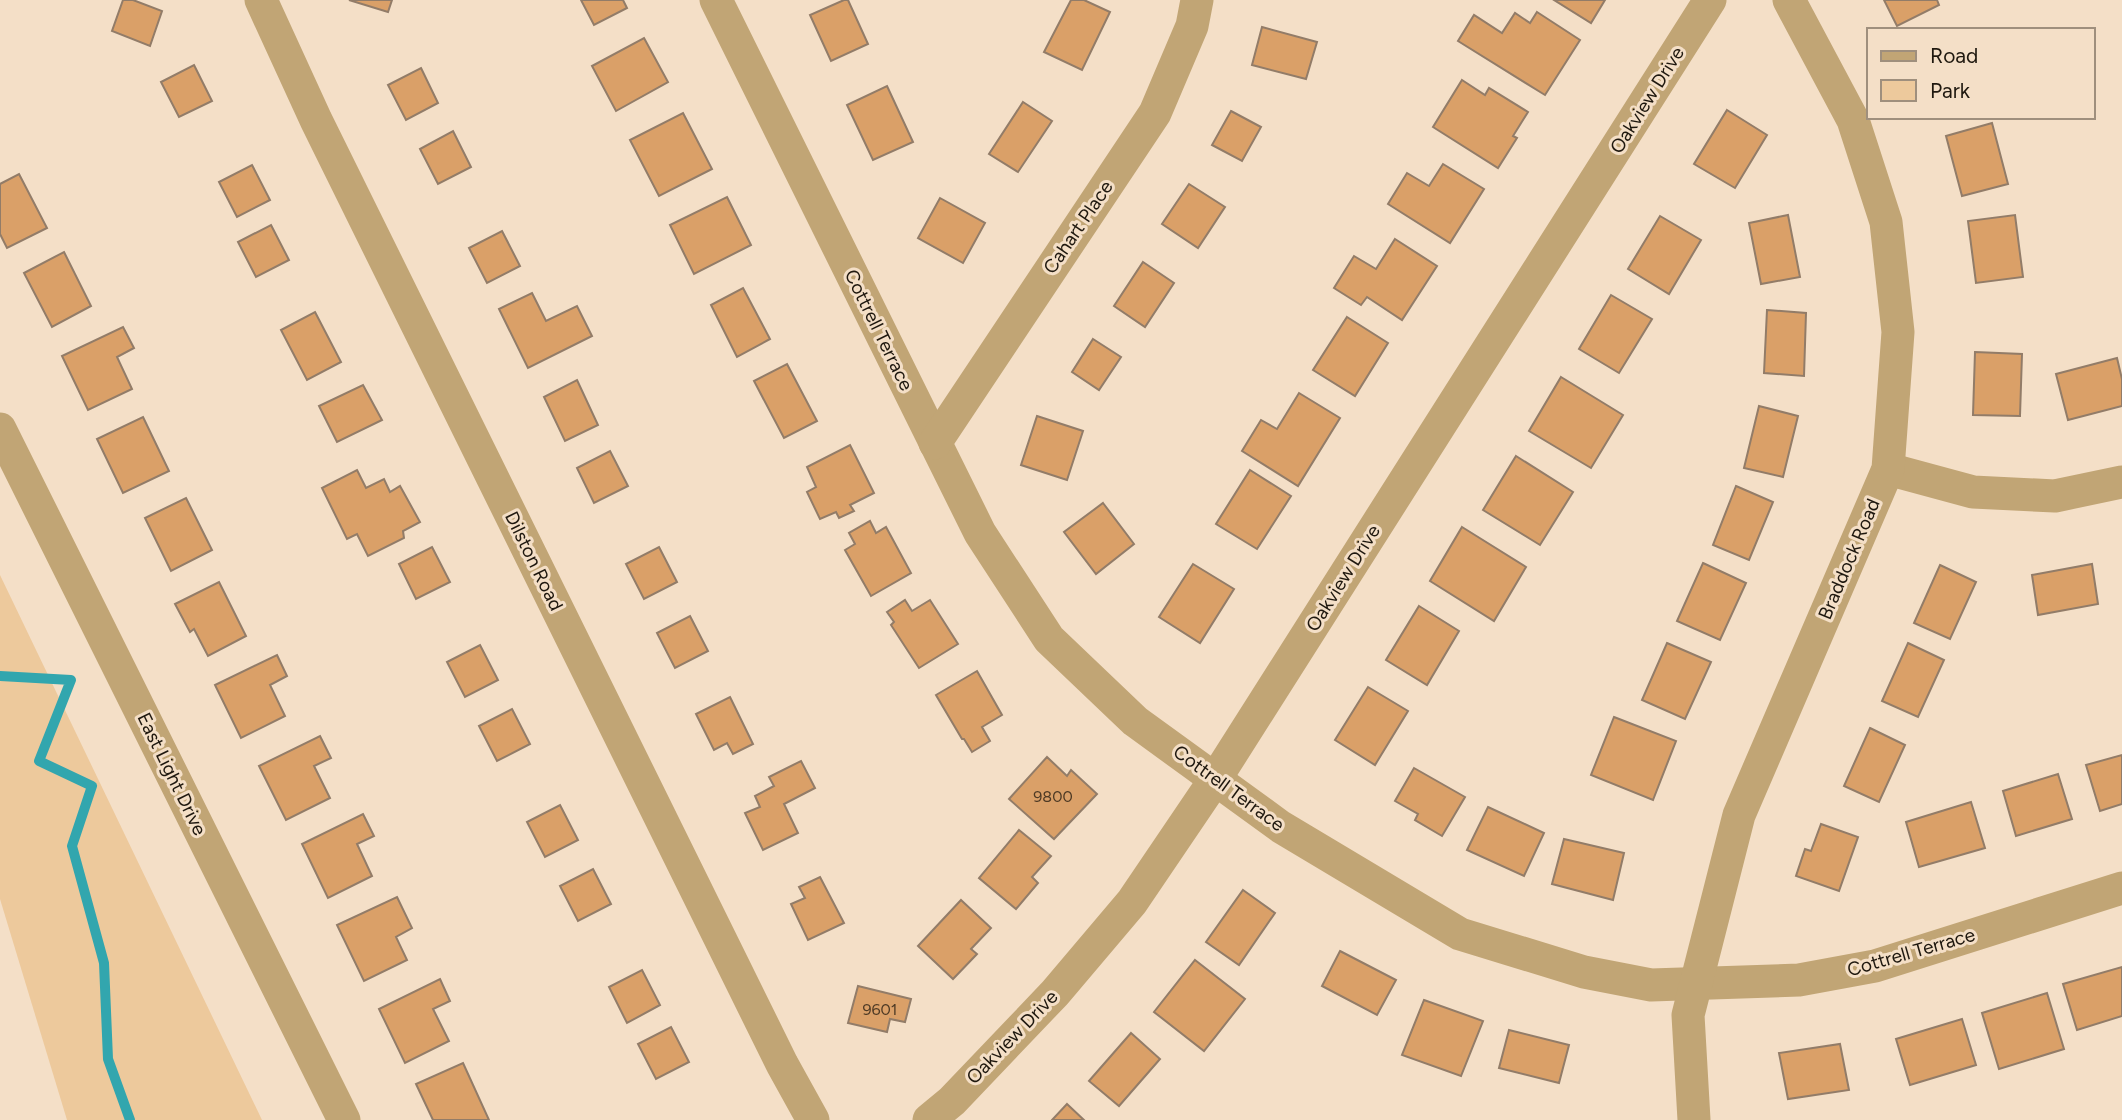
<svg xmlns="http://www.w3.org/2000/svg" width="2122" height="1120" font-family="Figtree,sans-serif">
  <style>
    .green { fill: #edc99c }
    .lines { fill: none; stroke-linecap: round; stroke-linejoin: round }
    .stream { stroke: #32a6ae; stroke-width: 10 }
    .building { fill: #daa068; stroke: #927c68; stroke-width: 2 }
    .street { stroke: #c1a575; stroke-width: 33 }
    .labels { text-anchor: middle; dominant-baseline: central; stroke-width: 6; stroke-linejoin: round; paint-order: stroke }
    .number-label { font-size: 16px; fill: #4e3a25 }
    .street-label { font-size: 19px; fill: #1f180f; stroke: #f4dfc7 }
  </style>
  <rect width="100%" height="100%" fill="#f4dfc7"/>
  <!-- green -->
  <path class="green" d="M0 575 262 1120H67L0 899Z"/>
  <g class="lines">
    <!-- stream -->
    <path class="stream" d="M0 676 71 680 39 761 92 786 72 846 104 963 108 1059 130 1120"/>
  </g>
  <!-- building -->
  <g class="building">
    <path d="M123 0H133L162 11 150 46 112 31Z"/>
    <path d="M349 0H392L388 12Z"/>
    <path d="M581 0H623L627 8 594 25Z"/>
    <path d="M844 0H848L868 44 831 61 810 15Z"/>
    <path d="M1071 0H1084L1110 12 1082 70 1044 52Z"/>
    <path d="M1554 0H1605L1591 23Z"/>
    <path d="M1884 0H1937L1939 5 1897 26Z"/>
    <path d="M1537 12 1580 40 1545 95 1458 41 1474 15 1502 33 1515 13 1530 23Z"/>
    <path d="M1262 27 1317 42 1306 79 1252 65Z"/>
    <path d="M644 38 668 82 616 111 592 66Z"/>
    <path d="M194 65 212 101 179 117 161 82Z"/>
    <path d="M421 68 438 103 406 120 388 85Z"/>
    <path d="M1462 80 1485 95 1489 88 1528 112 1513 136 1517 138 1498 168 1433 127Z"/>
    <path d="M887 86 913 142 873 160 847 105Z"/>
    <path d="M1023 102 1052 121 1018 172 989 154Z"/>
    <path d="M1727 110 1767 135 1735 188 1694 164Z"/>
    <path d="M1231 111 1261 127 1242 161 1212 145Z"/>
    <path d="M683 113 712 169 659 196 630 140Z"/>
    <path d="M1992 123 2008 184 1962 196 1946 136Z"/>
    <path d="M453 131 471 167 438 184 420 149Z"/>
    <path d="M1443 164 1484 189 1450 243 1388 204 1407 173 1429 186Z"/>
    <path d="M252 165 270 200 237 217 219 182Z"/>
    <path d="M19 174 47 228 7 248 0 234V184Z"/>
    <path d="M1189 184 1225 207 1198 248 1162 224Z"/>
    <path d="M727 197 751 245 694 274 670 225Z"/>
    <path d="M940 198 985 223 963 263 918 238Z"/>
    <path d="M1788 215 1800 277 1761 284 1749 223Z"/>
    <path d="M2015 215 2023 277 1976 283 1968 221Z"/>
    <path d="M1660 216 1701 240 1669 294 1628 269Z"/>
    <path d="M271 225 289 260 256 277 238 242Z"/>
    <path d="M502 231 520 266 487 283 469 248Z"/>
    <path d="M1395 239 1437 266 1402 320 1367 297 1361 305 1334 288 1354 256 1376 269Z"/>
    <path d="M64 252 91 306 52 327 24 273Z"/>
    <path d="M1143 262 1174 283 1145 327 1114 306Z"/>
    <path d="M743 288 770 339 737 357 711 305Z"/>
    <path d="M532 293 546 321 577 306 592 336 528 368 499 309Z"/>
    <path d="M1611 295 1652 319 1619 373 1579 349Z"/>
    <path d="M1767 310 1806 313 1804 376 1764 373Z"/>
    <path d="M315 312 341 362 307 380 281 330Z"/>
    <path d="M1347 317 1388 343 1355 396 1313 370Z"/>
    <path d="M123 327 134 348 117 357 132 389 88 410 62 356Z"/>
    <path d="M1093 339 1121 357 1099 390 1072 372Z"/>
    <path d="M1975 352 2022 354 2020 416 1973 415Z"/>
    <path d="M2117 358 2122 379V406L2068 420 2056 374Z"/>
    <path d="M787 364 817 421 784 438 754 381Z"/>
    <path d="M1561 377 1623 415 1591 468 1529 431Z"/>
    <path d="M577 380 598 425 565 441 544 397Z"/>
    <path d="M363 385 382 420 337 442 319 406Z"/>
    <path d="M1299 393 1340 418 1298 486 1242 451 1261 420 1277 429Z"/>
    <path d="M1759 406 1798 416 1783 477 1744 468Z"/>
    <path d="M1037 416 1083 431 1067 480 1021 465Z"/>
    <path d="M143 417 169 471 123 493 97 439Z"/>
    <path d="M850 445 874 493 850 505 854 511 839 518 836 512 820 519 807 492 816 487 807 467Z"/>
    <path d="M610 451 628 486 594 503 577 468Z"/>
    <path d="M1516 456 1573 492 1540 545 1483 510Z"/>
    <path d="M357 470 366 488 384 479 390 492 400 486 420 522 403 531 404 538 368 556 357 534 347 539 322 488Z"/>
    <path d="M1250 470 1291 496 1257 549 1216 524Z"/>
    <path d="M1736 486 1773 502 1749 560 1713 545Z"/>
    <path d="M186 498 212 550 171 571 145 518Z"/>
    <path d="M1103 503 1134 544 1096 574 1064 532Z"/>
    <path d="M870 521 876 533 886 527 911 573 871 596 845 550 855 544 849 533Z"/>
    <path d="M1462 527 1526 567 1494 621 1430 581Z"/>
    <path d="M432 547 450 582 416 599 399 564Z"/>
    <path d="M659 547 677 582 644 599 626 564Z"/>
    <path d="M1703 563 1746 583 1720 640 1677 621Z"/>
    <path d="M1193 564 1234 589 1200 643 1159 617Z"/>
    <path d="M2092 564 2098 604 2038 615 2032 575Z"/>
    <path d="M1940 565 1976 582 1950 639 1914 623Z"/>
    <path d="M219 582 246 636 208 656 194 629 190 632 175 604Z"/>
    <path d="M905 600 912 611 930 600 958 644 919 668 891 625 894 622 887 612Z"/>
    <path d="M1419 606 1459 631 1427 685 1386 660Z"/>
    <path d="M690 616 708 651 675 668 657 633Z"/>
    <path d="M1667 643 1711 662 1685 719 1642 700Z"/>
    <path d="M1908 643 1944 660 1918 717 1882 701Z"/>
    <path d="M480 645 498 680 465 697 447 662Z"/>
    <path d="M277 655 287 676 270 685 285 716 241 738 215 685Z"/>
    <path d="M977 671 1002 715 982 727 990 741 972 752 964 739H962L936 695Z"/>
    <path d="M1368 687 1408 711 1375 765 1335 740Z"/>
    <path d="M730 697 753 744 733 754 727 743 714 750 696 714Z"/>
    <path d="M512 709 530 744 497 761 479 726Z"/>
    <path d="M1614 717 1676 741 1653 800 1591 775Z"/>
    <path d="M1870 728 1905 745 1879 802 1844 786Z"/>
    <path d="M320 736 331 758 314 766 330 798 286 820 259 766Z"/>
    <path d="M2122 755V804L2100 811 2086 765Z"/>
    <path d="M1047 757 1067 776 1071 770 1097 794 1054 839 1009 799Z"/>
    <path d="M801 761 815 788 784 804 798 833 763 850 745 813 760 807 755 796 774 786 769 777Z"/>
    <path d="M1414 768 1465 797 1442 836 1415 820 1418 814 1395 801Z"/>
    <path d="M2058 774 2072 819 2016 836 2003 791Z"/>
    <path d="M1971 802 1985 848 1919 867 1906 822Z"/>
    <path d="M560 805 578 840 545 857 527 822Z"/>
    <path d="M1488 807 1544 833 1524 876 1467 850Z"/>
    <path d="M363 814 374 836 357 844 372 876 328 898 302 844Z"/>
    <path d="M1821 824 1858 837 1839 891 1796 876 1805 849 1811 851Z"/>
    <path d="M1019 830 1051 856 1032 877 1038 883 1016 909 979 878Z"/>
    <path d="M1564 839 1624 853 1613 900 1552 884Z"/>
    <path d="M593 869 611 904 578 921 560 886Z"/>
    <path d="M820 877 844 923 808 940 791 904 805 898 799 887Z"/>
    <path d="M1243 890 1275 913 1239 965 1206 942Z"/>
    <path d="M397 897 412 928 396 937 407 960 364 981 337 925Z"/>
    <path d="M961 900 991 928 971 949 977 954 953 979 918 946Z"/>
    <path d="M1340 951 1396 980 1377 1015 1322 986Z"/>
    <path d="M1195 960 1245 999 1204 1051 1154 1012Z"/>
    <path d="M2122 967V1016L2077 1030 2063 984Z"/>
    <path d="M642 970 660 1005 627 1023 609 987Z"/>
    <path d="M440 979 450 1001 433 1009 449 1041 405 1063 379 1009Z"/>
    <path d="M858 986 911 999 905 1022 890 1019 887 1032 848 1023Z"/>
    <path d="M2047 993 2064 1049 1999 1069 1982 1013Z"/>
    <path d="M1424 1000 1483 1021 1461 1076 1402 1055Z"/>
    <path d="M1962 1019 1976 1065 1910 1085 1896 1039Z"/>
    <path d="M671 1027 689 1062 656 1079 638 1044Z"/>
    <path d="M1509 1030 1569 1045 1559 1083 1499 1068Z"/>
    <path d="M1131 1033 1160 1059 1119 1106 1089 1081Z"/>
    <path d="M1840 1044 1849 1090 1788 1099 1779 1053Z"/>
    <path d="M463 1063 489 1120H433L416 1084Z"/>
    <path d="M1067 1104 1084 1120H1052Z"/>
  </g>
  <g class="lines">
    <!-- street -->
    <g class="street">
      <path d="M261 0 316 120 782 1064 813 1120"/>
      <path d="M716 0 980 533 1049 639 1135 721 1281 827 1460 934 1584 972 1651 985 1799 980 1875 966 2122 888"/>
      <path d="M0 429 344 1120"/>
      <path d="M935 443 1155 113 1192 26 1197 0"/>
      <path d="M1888 469 1973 492 2055 496 2122 482"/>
      <path d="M929 1120 952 1101 1055 993 1132 902 1216 778 1710 0"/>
      <path d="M1694 1120 1688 1015 1739 815 1888 469 1898 332 1886 222 1853 120 1789 0"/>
    </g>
  </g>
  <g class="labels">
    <!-- number labels -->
    <g class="number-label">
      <text x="1053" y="796">9800</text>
      <text x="880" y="1009">9601</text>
    </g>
    <!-- street labels -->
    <g class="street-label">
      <text transform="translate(1647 100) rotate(-58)">Oakview Drive</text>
      <text transform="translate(1078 227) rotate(-56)">Cahart Place</text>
      <text transform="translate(879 330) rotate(64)">Cottrell Terrace</text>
      <text transform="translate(1849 559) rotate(-67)">Braddock Road</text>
      <text transform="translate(534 561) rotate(64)">Dilston Road</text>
      <text transform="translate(1343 578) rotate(-58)">Oakview Drive</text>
      <text transform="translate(172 774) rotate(64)">East Light Drive</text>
      <text transform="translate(1229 788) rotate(36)">Cottrell Terrace</text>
      <text transform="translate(1911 952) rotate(-16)">Cottrell Terrace</text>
      <text transform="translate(1012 1037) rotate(-46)">Oakview Drive</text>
    </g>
  </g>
  <!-- legend -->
  <rect x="1867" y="28" width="228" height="91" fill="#f4dfc7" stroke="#9f8f7d" stroke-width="2"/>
  <rect x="1881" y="51" width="35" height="10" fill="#c1a575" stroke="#9f8f7d" stroke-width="2"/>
  <text x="1930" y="63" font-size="21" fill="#1f180f">Road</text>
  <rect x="1881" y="80" width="35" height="21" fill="#edc99c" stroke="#9f8f7d" stroke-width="2"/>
  <text x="1930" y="98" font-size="21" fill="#1f180f">Park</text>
</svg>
